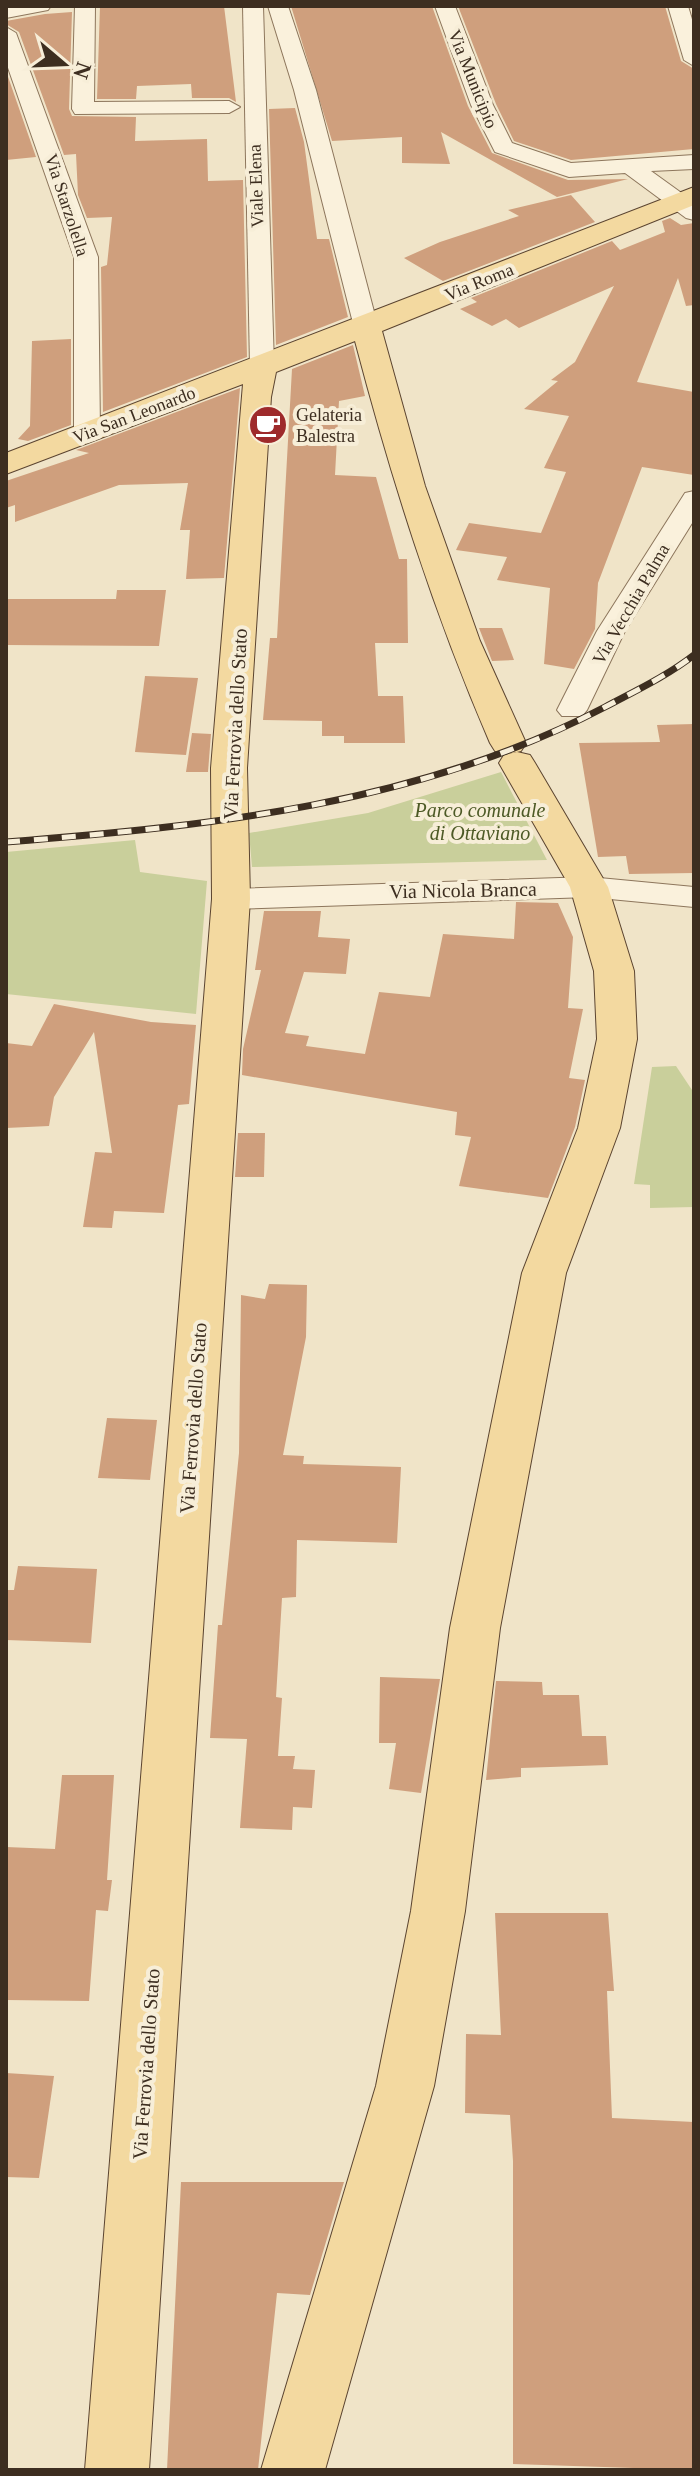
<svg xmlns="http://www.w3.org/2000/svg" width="700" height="2476" font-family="Georgia,serif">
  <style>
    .green { fill: #c9cf9b }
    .building { fill: #cf9f7d }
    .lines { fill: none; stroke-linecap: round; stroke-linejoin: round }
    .minor-casing { stroke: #8d765c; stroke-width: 2 }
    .major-casing { stroke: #5b4430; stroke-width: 2 }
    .minor { fill: #faf1dc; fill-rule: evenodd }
    .major { fill: #f3d9a0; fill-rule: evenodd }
    .rail-casing { stroke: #3d2e20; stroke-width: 7 }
    .rail { stroke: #f7eed8; stroke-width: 5; stroke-dasharray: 14; stroke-linecap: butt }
    .labels { text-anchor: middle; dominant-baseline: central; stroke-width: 8; stroke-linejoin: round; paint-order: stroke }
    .far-street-label { font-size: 18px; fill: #3d2e20; stroke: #f7eed8 }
    .far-poi-label { font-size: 18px; fill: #3d2e20; stroke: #f7eed8; text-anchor: start }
    .street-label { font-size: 20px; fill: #3d2e20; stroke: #f7eed8 }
    .park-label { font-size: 20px; font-style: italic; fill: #4d5a26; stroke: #f7eed8 }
  </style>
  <rect width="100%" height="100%" fill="#f0e4c8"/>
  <!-- green -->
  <g class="green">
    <path d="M501 772 547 860 252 867 249 833 368 813Z"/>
    <path d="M135 840 140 872 207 881 196 1014 6 994V852Z"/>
    <path d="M676 1066 694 1093V1207L650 1208V1185L634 1184 652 1067Z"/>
  </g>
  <!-- building -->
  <g class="building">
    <path d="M100 6H224L236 102 229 98H192L191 84 137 86 136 99H97Z"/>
    <path d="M291 6H432L468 106 492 153 568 180 628 179 557 197 441 132 450 164 402 163V137L332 141Z"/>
    <path d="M458 6H665L681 61 694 69V149L571 160 514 141 496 104Z"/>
    <path d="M72 12 69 109 72 116 136 117 135 141 207 139 208 181 243 180 247 357 103 412 101 267 107 265 112 217 87 218 78 195 76 154 64 155 19 32 6 24V21L45 14Z"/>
    <path d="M6 71 36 157 6 160Z"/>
    <path d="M295 108 304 142 317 239H329L348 317 276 345 269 109Z"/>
    <path d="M571 195 595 222 443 281 404 258 440 242 519 216 508 210Z"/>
    <path d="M670 218 681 225 694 223V305L686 306 678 278 637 382 694 392V475L642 467 598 583 595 629 574 669 544 664 550 588 497 580 507 557 456 550 469 523 541 533 566 472 544 468 569 416 524 409 558 381 551 380 575 362 614 286 519 328 506 319 492 326 460 309 477 302 471 298 612 241 620 250 665 232 662 221Z"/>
    <path d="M71 339V425L28 441 18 439 30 426 32 341Z"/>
    <path d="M353 345 365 396 339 401 335 475 376 477 399 559H407L408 643H375L378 696H403L405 743H344V736H322V721L263 720 270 638H277L292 369Z"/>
    <path d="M240 388 224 578 186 579 190 530H180L188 483 119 485 15 522V505L6 508V481L89 453 76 450Z"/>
    <path d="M117 590H166L159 646 6 645V599H116Z"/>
    <path d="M479 628H502L514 660 492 661Z"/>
    <path d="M145 676 198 678 186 755 135 752Z"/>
    <path d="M694 724V873L629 874 626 856 598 857 579 743 660 742 657 725Z"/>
    <path d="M192 733 211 734 208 772H186Z"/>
    <path d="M516 902 558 903 573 937 568 1008 583 1009 569 1078 585 1080 575 1127 548 1198 459 1186 471 1137 455 1135 457 1112 242 1075 243 1049 261 970H255L264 911H321L318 937 350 939 346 974 304 972 285 1033 309 1036 306 1046 365 1054 379 992 430 997 443 934 514 939Z"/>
    <path d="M54 1004 151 1022 196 1025 189 1104 178 1105 164 1213 114 1211 112 1228 83 1227 95 1152 112 1153 94 1032 54 1097 49 1126 6 1128V1043L32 1046Z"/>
    <path d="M238 1133H265L264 1177H235Z"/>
    <path d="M269 1284 307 1285 306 1337 283 1455 304 1456 303 1464 401 1467 397 1543 297 1540 296 1597 282 1598 276 1697 282 1698 278 1756H295L293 1769 315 1770 312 1808 293 1807 292 1830 240 1828 247 1739 210 1738 218 1625H222L239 1453 241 1295 265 1299Z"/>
    <path d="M107 1418 157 1420 150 1480 98 1478Z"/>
    <path d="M18 1566 97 1569 91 1643 6 1640V1590H14Z"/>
    <path d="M380 1677 440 1679 421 1793 389 1789 396 1743H379Z"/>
    <path d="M496 1681 542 1682 543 1695H579L582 1736H606L608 1765 521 1768V1777L486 1780Z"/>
    <path d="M62 1775H114L107 1880H112L108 1911 96 1910 89 2001 6 2000V1847L55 1849Z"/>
    <path d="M495 1913H608L614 1991H607L612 2118 694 2122V2470L513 2464V2161L510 2115 465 2113 466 2034 501 2035Z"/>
    <path d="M6 2073 54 2076 39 2178 6 2177Z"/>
    <path d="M181 2182H344L310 2295 277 2293 258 2470H167Z"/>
  </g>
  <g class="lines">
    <!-- minor casing -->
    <g class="minor-casing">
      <g id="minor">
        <path d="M6 6H51L48 10 6 18Z"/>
        <path d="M75 6H95L94 102 229 101 240 107 229 113 75 114 72 109Z"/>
        <path d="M243 6H263L274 366 262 373 250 366Z"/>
        <path d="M268 6H288L316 90 378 327 375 332H357L354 327 294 90Z"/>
        <path d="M435 6H455L493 105 512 143 571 163 694 155V169L651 171 694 202V220L686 218 625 173 569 177 495 152 471 105Z"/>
        <path d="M668 6H688L694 26V66L684 60Z"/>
        <path d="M6 27 16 33 98 257 100 432 87 440 74 432V257L6 62Z"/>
        <path d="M694 491V520L625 631 587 710 582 716H562L557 710 597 631 685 493Z"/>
        <path d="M589 877 694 887V907L589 897 231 909 220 906 215 899 220 892 231 889Z"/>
      </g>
    </g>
    <!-- major casing -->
    <g class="major-casing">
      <g id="major">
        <path d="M694 187V205L382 331 425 486 480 641 526 743 521 751 508 754 495 751 490 743C433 611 392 481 355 341L276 372 271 397 247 768 250 899 149 2470H85L212 899 211 768 243 384 6 474V453Z"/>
        <path d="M517 752 530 755 535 763 608 887 634 971 637 1039 620 1128 566 1273 500 1628 465 1911 434 2086 325 2470H261L376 2086 411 1911 450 1628 522 1273 578 1128 597 1039 594 971 570 887 499 763 504 755Z"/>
      </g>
    </g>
    <!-- minor -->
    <use href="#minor" class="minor"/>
    <!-- major -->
    <use href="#major" class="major"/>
    <!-- rail casing -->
    <g class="rail-casing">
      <path id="rail" d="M6 842C212 826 420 804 605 707 635 691 667 676 694 655"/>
    </g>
    <!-- rail -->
    <use href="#rail" class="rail"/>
  </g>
  <!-- icons -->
  <defs>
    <g id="cafe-disc" transform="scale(2)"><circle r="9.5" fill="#9e2a2b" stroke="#f7eed8"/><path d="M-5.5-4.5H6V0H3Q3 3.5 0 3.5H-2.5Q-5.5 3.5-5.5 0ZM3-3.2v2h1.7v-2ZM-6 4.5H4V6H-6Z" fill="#fff"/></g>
  </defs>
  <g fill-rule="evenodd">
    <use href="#cafe-disc" x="268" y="425"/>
  </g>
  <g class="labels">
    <!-- far-street labels -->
    <g class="far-street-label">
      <text transform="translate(473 79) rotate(68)">Via Municipio</text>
      <text transform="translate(256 186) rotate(-92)">Viale Elena</text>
      <text transform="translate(67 205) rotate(72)">Via Starzolella</text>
      <text transform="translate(479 282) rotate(-22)">Via Roma</text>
      <text transform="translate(134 415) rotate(-21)">Via San Leonardo</text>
      <text transform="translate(631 604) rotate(-60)">Via Vecchia Palma</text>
    </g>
    <!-- far-poi labels -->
    <g class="far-poi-label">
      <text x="296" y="415">Gelateria<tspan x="296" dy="21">Balestra</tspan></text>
    </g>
    <!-- street labels -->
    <g class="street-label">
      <text transform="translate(235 724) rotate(-87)">Via Ferrovia dello Stato</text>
      <text transform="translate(463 890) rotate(-1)">Via Nicola Branca</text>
      <text transform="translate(193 1418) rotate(-86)">Via Ferrovia dello Stato</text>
      <text transform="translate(146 2064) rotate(-86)">Via Ferrovia dello Stato</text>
    </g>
    <!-- park labels -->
    <g class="park-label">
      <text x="480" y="810">Parco comunale<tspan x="480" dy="23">di Ottaviano</tspan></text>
    </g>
  </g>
  <!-- border -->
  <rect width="700" height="2476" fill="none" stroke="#3d2e20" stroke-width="16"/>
  <!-- north arrow -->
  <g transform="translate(64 64) rotate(109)" stroke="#f7eed8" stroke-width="6" paint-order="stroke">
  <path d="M0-6L14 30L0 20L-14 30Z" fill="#3d2e20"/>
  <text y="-12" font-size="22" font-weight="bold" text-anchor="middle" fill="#3d2e20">N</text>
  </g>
</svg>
